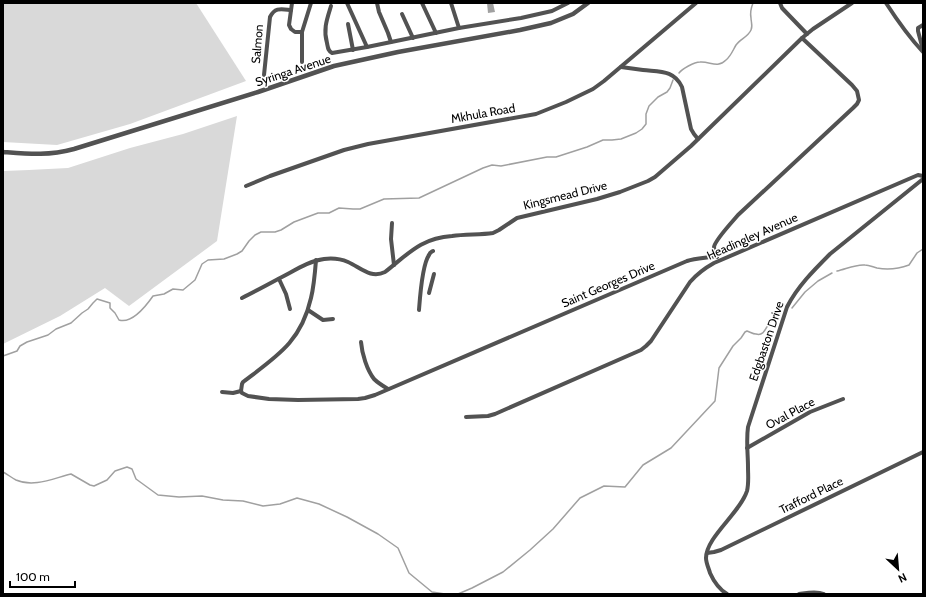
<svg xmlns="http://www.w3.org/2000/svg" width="926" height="597" font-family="Cabin,sans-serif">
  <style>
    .green { fill: #d9d9d9 }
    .water { fill: #a0a0a0 }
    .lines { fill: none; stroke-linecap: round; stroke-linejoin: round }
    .stream { stroke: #a0a0a0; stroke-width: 1.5 }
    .minor { stroke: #525252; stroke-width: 4 }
    .tertiary { stroke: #525252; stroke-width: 4.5 }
    .labels { text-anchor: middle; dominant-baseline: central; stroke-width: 3; stroke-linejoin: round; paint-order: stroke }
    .street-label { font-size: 12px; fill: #000; stroke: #fff }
  </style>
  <rect width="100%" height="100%" fill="#fff"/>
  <!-- green -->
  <g class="green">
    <path d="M3 3H196L246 81 130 124 57 145 3 142Z"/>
    <path d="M237 116 217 241 129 306 105 288 60 316 3 344V171L29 170 68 168 130 148 183 134Z"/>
  </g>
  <!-- water -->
  <path class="water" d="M487 3H493L495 12 488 13Z"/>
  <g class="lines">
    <!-- stream -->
    <g class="stream">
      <path d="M679 73C682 69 694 62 700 62 710 61 717 69 726 60 731 56 733 50 736 45 740 39 748 37 751 30 753 26 751 22 751 18 750 13 751 8 753 3"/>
      <path d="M837 271C846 269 856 264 865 265 869 265 873 267 877 268 888 270 898 269 909 265L917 253 923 249"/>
      <path d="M792 308 805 292 818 281 832 273"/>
      <path d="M3 356 17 351 20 346 27 342 48 335 56 329 71 323 82 313 88 309 93 303 97 299 110 303V308L115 313 119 320C132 324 146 306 153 296L164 294 173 289 183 290 195 280 202 264 208 260 224 259 237 254 242 251 249 241 255 235 261 232H275L281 230 294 222 318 213H329L339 208 353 209H360L384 199 419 198 483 168 492 165 501 166 547 157H556L587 147 603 140H612L621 139 636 133 642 129 646 124V114L649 106 658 97 667 92 670 88 673 80"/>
      <path d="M3 472C7 474 12 478 16 480 34 488 54 478 71 474L90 485 94 486 107 480 115 471 127 467 132 469 136 479 158 495 179 497 202 496 223 500 243 501 263 506 280 504 297 498 319 504 347 517 378 534 398 548 409 573 432 592 445 594"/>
      <path d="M458 594 472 588 503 572 530 550 553 529 580 498 604 486 625 487 643 465 671 448 715 401 719 368 733 346 741 338 745 332 747 331C750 332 753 334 756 334 763 336 765 330 768 325 771 320 776 316 780 314"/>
    </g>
    <!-- minor -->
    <g class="minor">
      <path d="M292 3 289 25 291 29 295 32H302L311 3"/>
      <path d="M377 3 379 12 388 33 391 42"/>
      <path d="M422 3 436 33"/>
      <path d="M451 3 459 28"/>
      <path d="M780 3 782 8 807 34"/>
      <path d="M886 3C897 20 909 37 923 52"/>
      <path d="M331 6C327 19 323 29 327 43 328 48 328 51 332 53L367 47 347 3"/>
      <path d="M402 14 413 38"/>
      <path d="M348 24 353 50"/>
      <path d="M923 25 918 28V31L923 50"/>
      <path d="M302 32V62"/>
      <path d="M367 47 459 28 521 18 552 11 568 3"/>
      <path d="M621 67C628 68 636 69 643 70 660 72 674 70 682 87L691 129 694 134 698 139"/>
      <path d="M264 75 270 17C275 7 281 9 291 10"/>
      <path d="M246 186 270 176 344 150 368 144 536 114 566 102 593 89 604 81 696 3"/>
      <path d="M392 223 391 239 394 265"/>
      <path d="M717 257C716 254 714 251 714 247 715 240 733 221 738 215L853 108 857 104 859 100 857 91 852 85 802 38"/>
      <path d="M279 279 286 294 290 309"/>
      <path d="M429 293 434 274"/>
      <path d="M242 298C254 292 267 285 280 278 294 271 308 261 324 259 332 258 341 259 348 262 361 268 371 279 385 272 408 254 421 238 452 236 466 234 480 235 493 233L499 230 517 218 597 199 620 192 648 181 655 177 691 146 802 38 813 29 852 3"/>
      <path d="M308 310 323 320 333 319"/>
      <path d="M419 310C420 297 422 265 429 255 430 252 431 252 433 251"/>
      <path d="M361 342C362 354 367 370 374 379 378 383 383 386 388 389"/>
      <path d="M241 391 242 393 248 396 269 399 298 400 358 399 365 398 375 395 687 261C696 258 707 258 717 256"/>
      <path d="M241 391 242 384 243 382C277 356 301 342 311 298 314 286 315 273 316 260"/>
      <path d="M222 392 233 393 241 391"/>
      <path d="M466 417 488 416 495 414 641 350 646 346 651 341 690 282C697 274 705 268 714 263L918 175 923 176"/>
      <path d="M747 448 810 412 843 399"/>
      <path d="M707 553 714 552 721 550 923 452"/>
      <path d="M727 594C719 589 714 582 710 573 709 569 706 563 706 558 706 537 740 513 747 491 749 483 748 475 748 467 748 454 746 441 748 427L787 307C797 287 814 270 830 254L923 179"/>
      <path d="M799 594C807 593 816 591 824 594"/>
    </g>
    <!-- tertiary -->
    <path class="tertiary" d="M3 152C29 154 48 156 74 149L258 92 334 66 398 52 520 30 551 23 573 14 588 3"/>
  </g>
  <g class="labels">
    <!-- street labels -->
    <g class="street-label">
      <text transform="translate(257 44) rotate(-85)">Salmon</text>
      <text transform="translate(293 70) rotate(-18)">Syringa Avenue</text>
      <text transform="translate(483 113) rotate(-10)">Mkhula Road</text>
      <text transform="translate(565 195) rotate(-14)">Kingsmead Drive</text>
      <text transform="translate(752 236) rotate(-24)">Headingley Avenue</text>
      <text transform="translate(608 284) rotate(-23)">Saint Georges Drive</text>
      <text transform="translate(766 341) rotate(-71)">Edgbaston Drive</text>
      <text transform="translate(790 413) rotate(-28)">Oval Place</text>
      <text transform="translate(811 495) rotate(-26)">Trafford Place</text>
    </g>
  </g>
  <!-- border -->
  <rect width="926" height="597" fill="none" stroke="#000000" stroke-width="8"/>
  <!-- north arrow -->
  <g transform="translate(898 569) rotate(154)" stroke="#ffffff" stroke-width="3" paint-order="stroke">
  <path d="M0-3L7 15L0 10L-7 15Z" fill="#000000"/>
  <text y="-6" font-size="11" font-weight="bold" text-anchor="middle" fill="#000000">N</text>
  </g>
  <!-- scale -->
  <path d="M10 581v6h65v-6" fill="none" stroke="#000000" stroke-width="2"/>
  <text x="16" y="581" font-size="12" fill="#000000" stroke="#ffffff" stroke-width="3" paint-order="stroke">100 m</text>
</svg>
